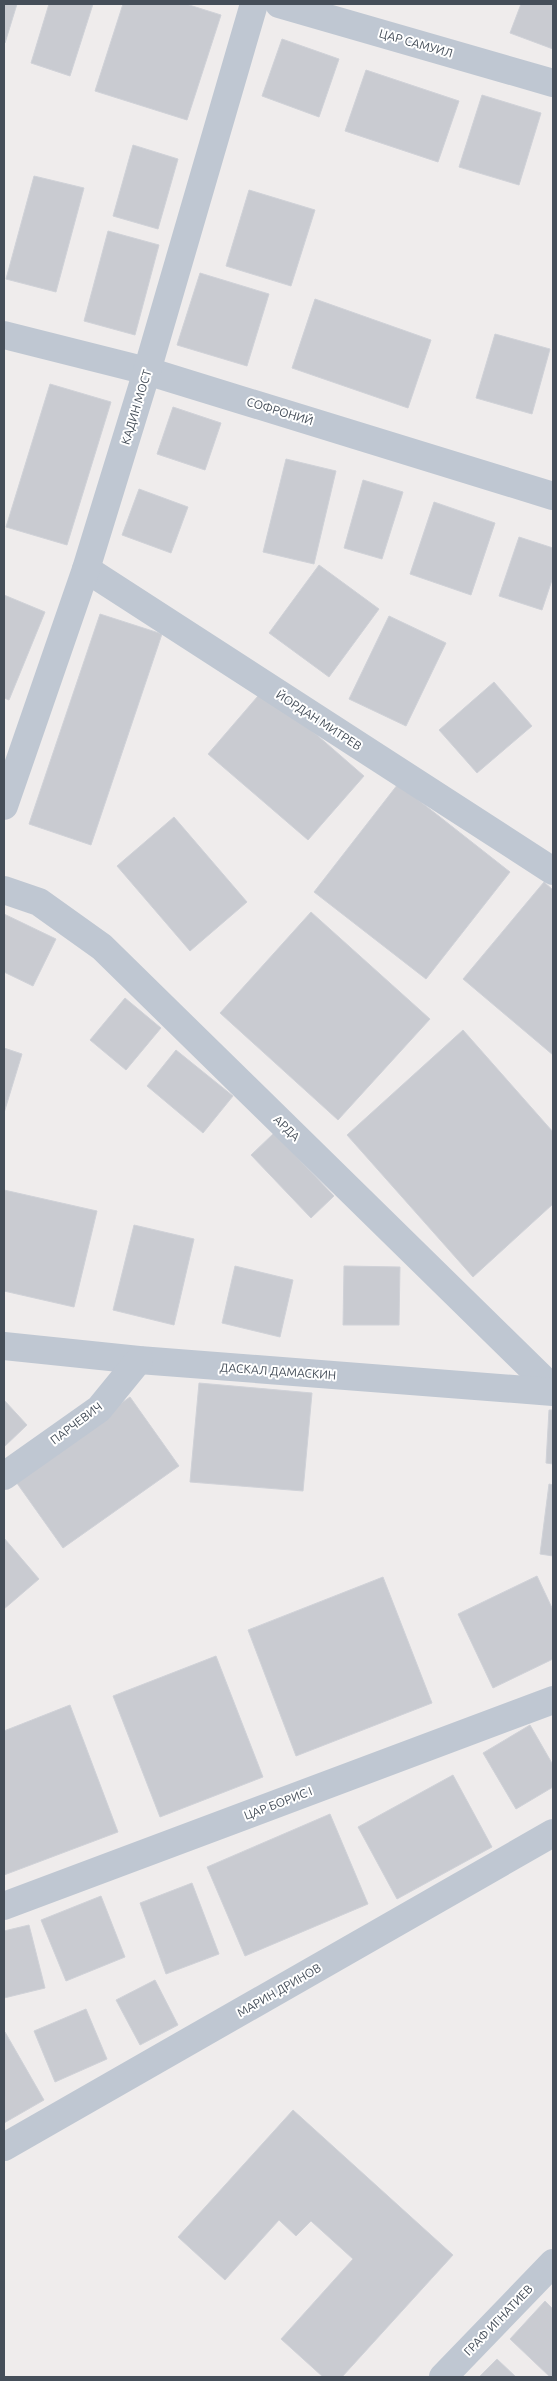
<svg xmlns="http://www.w3.org/2000/svg" width="557" height="2381" font-family="Ubuntu,sans-serif">
  <style>
    .building { fill: #c9cbd1; stroke: #d0d2d8 }
    .lines { fill: none; stroke-linecap: round; stroke-linejoin: round }
    .minor { stroke: #bfc7d2; stroke-width: 28 }
    .labels { text-anchor: middle; dominant-baseline: central; stroke-width: 4; stroke-linejoin: round; paint-order: stroke }
    .street-label { font-size: 12px; fill: #454e59; stroke: #fff }
  </style>
  <rect width="100%" height="100%" fill="#efecec"/>
  <!-- building -->
  <g class="building">
    <path d="M4 4H17L5 43H4Z"/>
    <path d="M49 4H93L70 76 31 63Z"/>
    <path d="M123 4H186L221 15 187 120 95 91Z"/>
    <path d="M521 4H553V49L510 33Z"/>
    <path d="M282 39 339 59 319 117 262 96Z"/>
    <path d="M366 70 459 101 438 162 345 131Z"/>
    <path d="M482 95 541 113 519 185 459 167Z"/>
    <path d="M133 145 178 159 158 229 113 216Z"/>
    <path d="M34 176 84 188 56 292 6 279Z"/>
    <path d="M249 190 315 210 291 286 226 266Z"/>
    <path d="M108 231 159 245 135 335 84 321Z"/>
    <path d="M200 273 269 294 247 366 177 345Z"/>
    <path d="M315 299 431 340 408 408 292 368Z"/>
    <path d="M495 334 550 349 532 414 476 398Z"/>
    <path d="M50 384 111 402 67 545 6 527Z"/>
    <path d="M173 407 221 423 205 470 157 454Z"/>
    <path d="M286 459 336 471 314 564 263 552Z"/>
    <path d="M363 480 403 492 382 559 344 548Z"/>
    <path d="M139 489 188 507 171 553 122 535Z"/>
    <path d="M434 502 495 523 471 595 410 574Z"/>
    <path d="M519 537 553 548V577L542 610 499 596Z"/>
    <path d="M319 565 379 609 329 677 269 633Z"/>
    <path d="M4 595 45 612 9 700 4 698Z"/>
    <path d="M100 614 162 634 91 845 29 824Z"/>
    <path d="M389 616 446 643 406 726 349 699Z"/>
    <path d="M494 682 532 726 477 773 439 730Z"/>
    <path d="M264 689 364 776 308 840 208 754Z"/>
    <path d="M398 784 510 872 426 979 314 892Z"/>
    <path d="M174 817 247 902 190 951 117 866Z"/>
    <path d="M544 882 553 890V1055L463 979Z"/>
    <path d="M311 912 430 1019 338 1120 220 1013Z"/>
    <path d="M4 914 56 939 33 986 4 972Z"/>
    <path d="M125 998 161 1028 126 1070 90 1040Z"/>
    <path d="M463 1030 553 1132V1204L473 1277 347 1135Z"/>
    <path d="M4 1048 22 1054 4 1113Z"/>
    <path d="M176 1050 233 1096 203 1133 147 1086Z"/>
    <path d="M274 1133 334 1196 311 1218 251 1155Z"/>
    <path d="M4 1190 97 1211 74 1307 4 1291Z"/>
    <path d="M134 1225 194 1239 174 1325 113 1310Z"/>
    <path d="M235 1266 293 1280 280 1337 222 1323Z"/>
    <path d="M344 1266 400 1267 399 1325H343Z"/>
    <path d="M199 1383 312 1393 303 1491 190 1482Z"/>
    <path d="M130 1397 179 1466 63 1548 14 1479Z"/>
    <path d="M4 1400 27 1425 4 1447Z"/>
    <path d="M549 1410H553V1464L546 1463Z"/>
    <path d="M549 1484 553 1485V1556L540 1554Z"/>
    <path d="M4 1538 39 1579 4 1609Z"/>
    <path d="M537 1576 553 1610V1659L493 1688 458 1614Z"/>
    <path d="M383 1577 432 1703 296 1756 248 1630Z"/>
    <path d="M216 1656 263 1777 160 1817 113 1696Z"/>
    <path d="M70 1705 118 1832 4 1875V1731Z"/>
    <path d="M530 1725 553 1765V1787L516 1809 483 1753Z"/>
    <path d="M453 1775 492 1847 397 1899 358 1827Z"/>
    <path d="M330 1814 368 1904 245 1956 207 1867Z"/>
    <path d="M192 1883 219 1954 166 1974 140 1903Z"/>
    <path d="M101 1896 125 1957 66 1981 41 1920Z"/>
    <path d="M29 1925 45 1988 4 1998V1931Z"/>
    <path d="M155 1980 178 2025 140 2045 116 2000Z"/>
    <path d="M86 2009 107 2059 55 2082 34 2031Z"/>
    <path d="M5 2032 44 2100 4 2123V2033Z"/>
    <path d="M293 2110 453 2255 342 2377H323L281 2339 353 2259 311 2221 296 2236 279 2220 225 2280 178 2237Z"/>
    <path d="M545 2301 553 2309V2377H550L510 2339Z"/>
    <path d="M497 2359 516 2377H479Z"/>
  </g>
  <g class="lines">
    <!-- minor -->
    <g class="minor">
      <path d="M279 4 553 83"/>
      <path d="M4 335 147 371 553 496"/>
      <path d="M86 569 553 871"/>
      <path d="M4 806 86 569 147 371 254 4"/>
      <path d="M4 890 39 902 102 947 553 1389"/>
      <path d="M4 1346 139 1360 553 1392"/>
      <path d="M4 1476 99 1409 139 1360"/>
      <path d="M4 1906 553 1700"/>
      <path d="M4 2147 553 1833"/>
      <path d="M443 2377 553 2263"/>
    </g>
  </g>
  <g class="labels">
    <!-- street labels -->
    <g class="street-label">
      <text transform="translate(416 43) rotate(16)">ЦАР САМУИЛ</text>
      <text transform="translate(136 407) rotate(-73)">КАДИН МОСТ</text>
      <text transform="translate(280 411) rotate(17)">СОФРОНИЙ</text>
      <text transform="translate(319 720) rotate(33)">ЙОРДАН МИТРЕВ</text>
      <text transform="translate(287 1128) rotate(44)">АРДА</text>
      <text transform="translate(278 1371) rotate(4)">ДАСКАЛ ДАМАСКИН</text>
      <text transform="translate(76 1423) rotate(-37)">ПАРЧЕВИЧ</text>
      <text transform="translate(278 1803) rotate(-21)">ЦАР БОРИС I</text>
      <text transform="translate(279 1990) rotate(-30)">МАРИН ДРИНОВ</text>
      <text transform="translate(498 2320) rotate(-46)">ГРАФ ИГНАТИЕВ</text>
    </g>
  </g>
  <!-- border -->
  <rect width="557" height="2381" fill="none" stroke="#454e59" stroke-width="10"/>
</svg>
